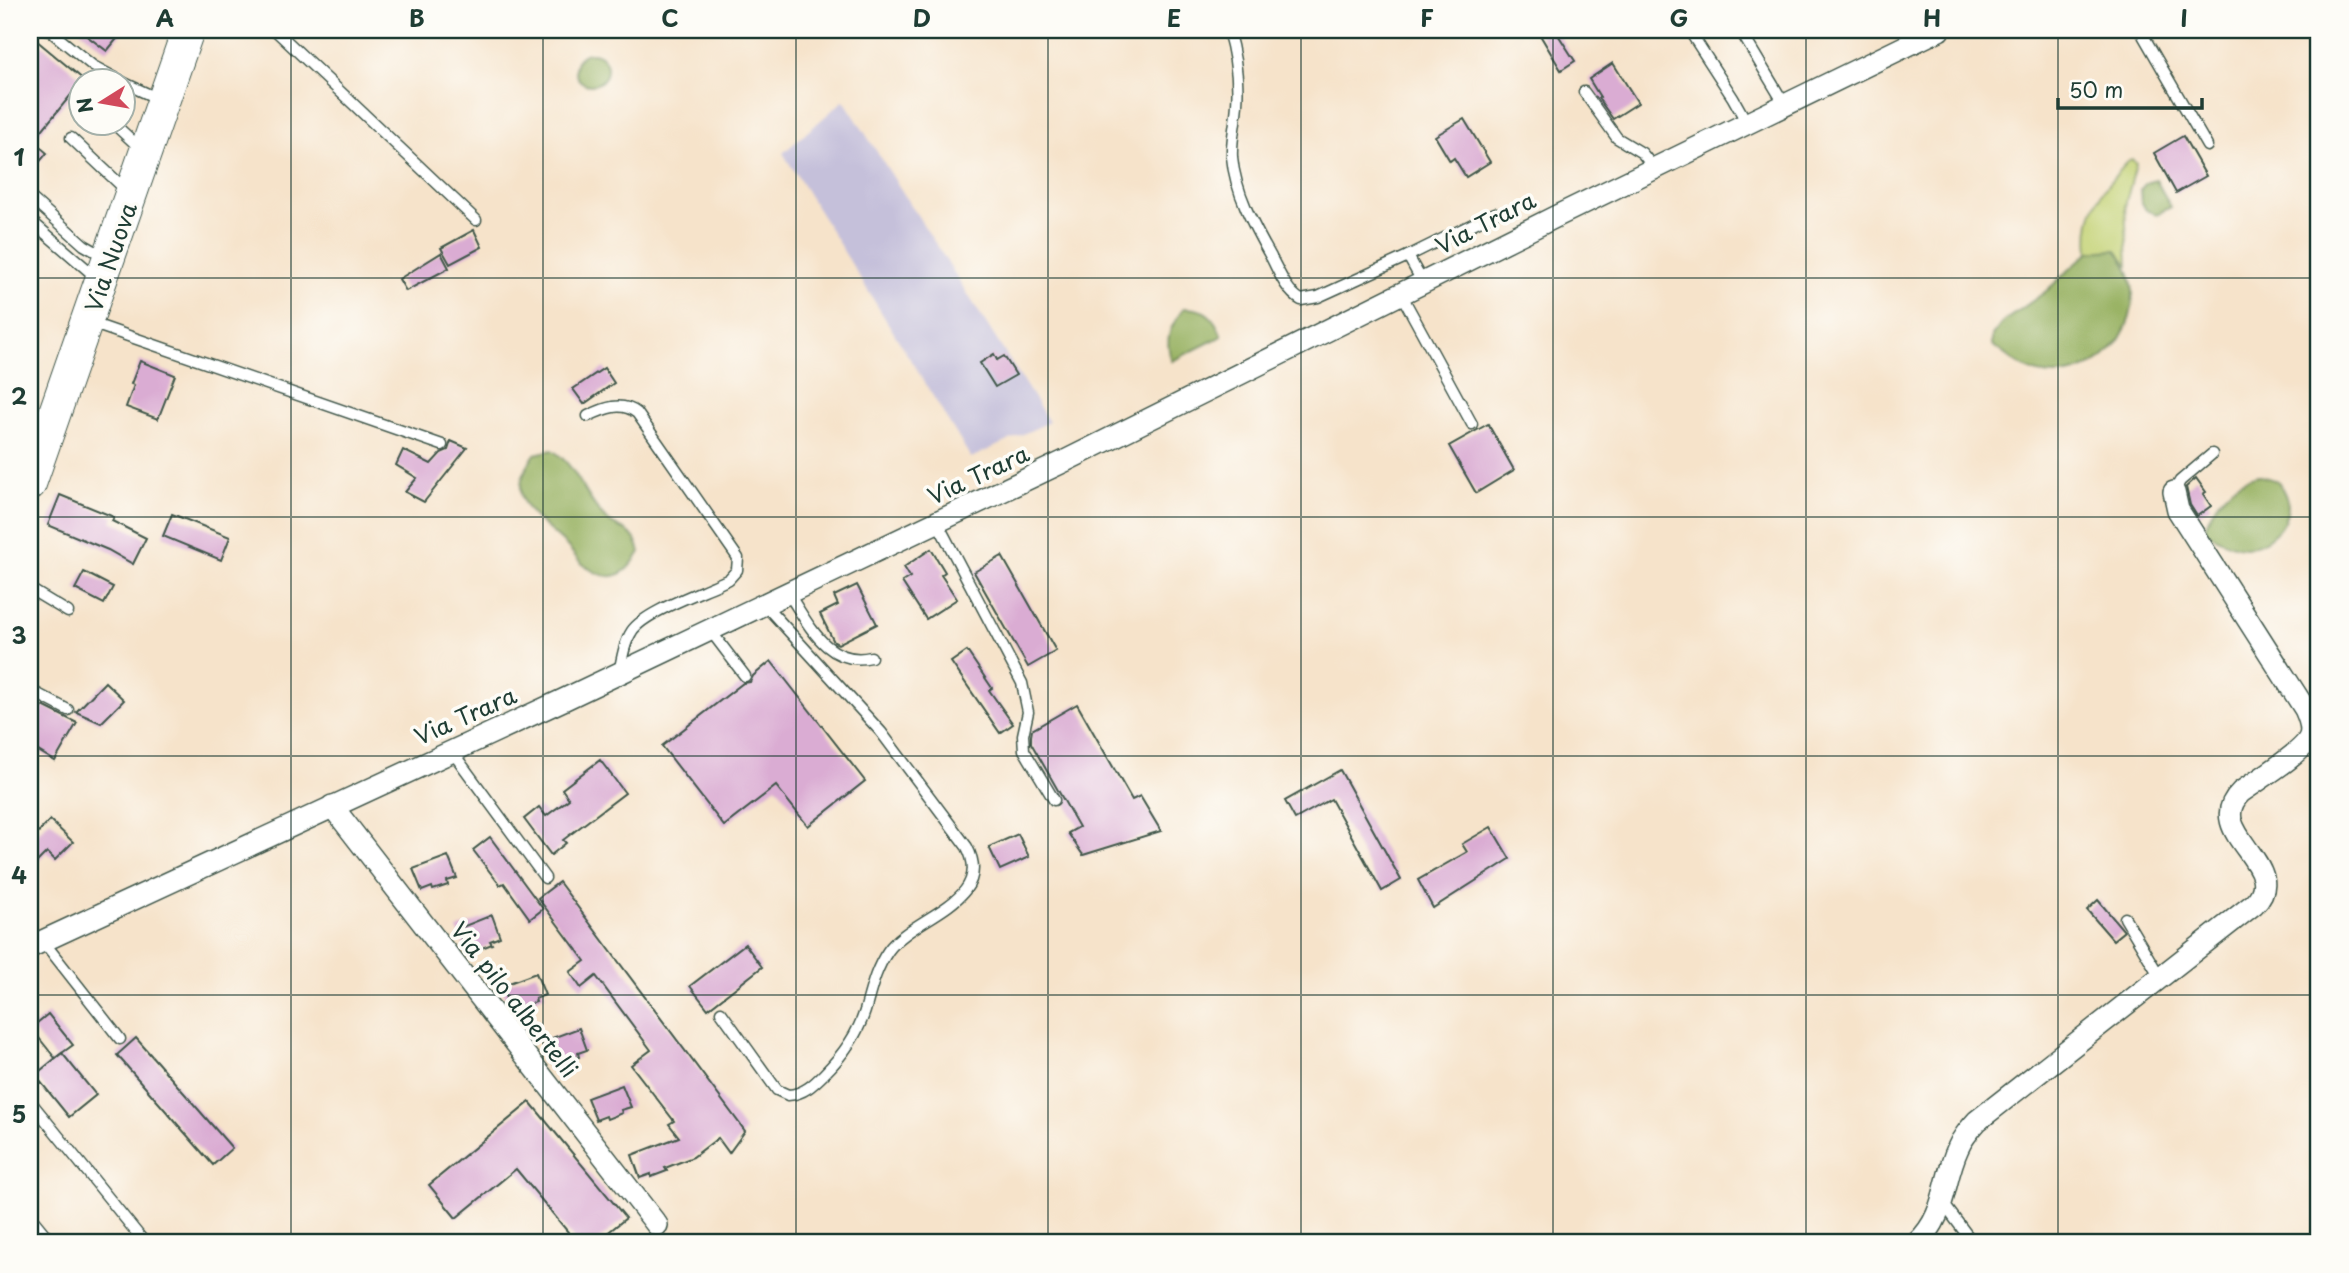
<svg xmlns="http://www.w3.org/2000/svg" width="2349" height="1273" font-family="'Playpen Sans',sans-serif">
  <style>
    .industrial { fill: #c5c0da }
    .green { fill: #c3d173; stroke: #718754; stroke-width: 2 }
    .forest { fill: #9ab365; stroke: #5c784c; stroke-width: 2 }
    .building { fill: #daacd3 }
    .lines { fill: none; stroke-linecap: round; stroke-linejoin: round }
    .service-casing { stroke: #3f564a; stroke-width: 13 }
    .minor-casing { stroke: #3f564a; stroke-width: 24 }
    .secondary-casing { stroke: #3f564a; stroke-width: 34 }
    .service { stroke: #fff; stroke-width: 10 }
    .minor { stroke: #fff; stroke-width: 21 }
    .secondary { stroke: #fff; stroke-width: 32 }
    .grid { fill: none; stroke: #1f3d34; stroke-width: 2; stroke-opacity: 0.55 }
    .labels { text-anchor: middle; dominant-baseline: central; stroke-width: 7; stroke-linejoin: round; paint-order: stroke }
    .street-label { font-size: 23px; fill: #1f3d34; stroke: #fdfcf7 }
    .neatline { fill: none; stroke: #1f3d34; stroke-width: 2.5 }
    .grid-label { font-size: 23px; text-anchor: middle; font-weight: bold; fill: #1f3d34 }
  </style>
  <rect width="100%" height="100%" fill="#fdfcf7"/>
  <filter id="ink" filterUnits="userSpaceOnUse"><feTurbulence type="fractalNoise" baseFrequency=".0143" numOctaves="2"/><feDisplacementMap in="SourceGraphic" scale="14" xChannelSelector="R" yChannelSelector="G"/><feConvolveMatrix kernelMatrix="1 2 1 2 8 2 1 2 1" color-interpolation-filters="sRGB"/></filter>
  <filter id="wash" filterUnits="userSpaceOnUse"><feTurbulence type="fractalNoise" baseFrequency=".00686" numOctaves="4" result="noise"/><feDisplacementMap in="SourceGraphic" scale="28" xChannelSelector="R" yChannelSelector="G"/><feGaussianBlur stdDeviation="1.57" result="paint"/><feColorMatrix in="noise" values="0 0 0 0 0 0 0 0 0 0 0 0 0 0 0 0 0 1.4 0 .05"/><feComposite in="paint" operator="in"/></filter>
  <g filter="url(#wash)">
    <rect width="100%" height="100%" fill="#f6e3ca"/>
    <!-- industrial -->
    <path class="industrial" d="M844 100 1049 422 971 458 783 153Z"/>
    <!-- green -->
    <path class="green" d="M2132 159 2136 164 2125 206 2128 265 2116 250 2089 252C2085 222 2095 197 2116 175 2122 169 2125 163 2132 159Z"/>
    <!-- forest -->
    <g class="forest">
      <circle cx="591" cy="69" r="16"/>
      <path d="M2156 180 2171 207 2157 214 2146 210 2141 201 2140 190 2146 183Z"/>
      <path d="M2116 250C2162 305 2107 389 2038 373 2020 368 2007 356 1992 345V336L2003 322 2045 292 2089 252Z"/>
      <path d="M1184 308C1206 308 1214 316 1222 336L1172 361C1163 339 1171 325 1184 308Z"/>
      <path d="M552 450C579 467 584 499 606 519 622 533 633 526 640 552 625 577 610 585 584 565 577 560 572 551 566 545 534 514 501 502 535 454Z"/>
      <path d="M2258 475 2278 481C2282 489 2288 497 2288 507 2286 528 2267 545 2246 547 2233 548 2217 537 2204 532 2211 505 2231 481 2258 475Z"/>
    </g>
    <g id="blocks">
      <!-- building -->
      <g class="building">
        <path d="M79 30H124L107 51Z"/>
        <path d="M1537 30H1555L1575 61 1561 70Z"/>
        <path d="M30 35 84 80H80V84L33 141 47 153 30 173Z"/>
        <path d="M1613 63 1638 103 1613 119 1598 98 1600 97 1589 79Z"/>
        <path d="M1464 119 1490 162 1466 177 1454 158 1450 161 1435 136Z"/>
        <path d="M2183 136 2206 176 2176 193 2154 153Z"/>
        <path d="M474 230 482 247 450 264 441 248Z"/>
        <path d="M441 253 449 268 406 291 399 279Z"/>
        <path d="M994 354 997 360 1004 356 1016 375 995 387 980 363Z"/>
        <path d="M140 361 175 375 158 419 126 407 134 385 131 384Z"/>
        <path d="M604 368 614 383 584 404 573 389Z"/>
        <path d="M1488 424 1514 470 1476 493 1449 446Z"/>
        <path d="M451 441 467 448 424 502 405 492 417 478 396 465 403 450 431 464 441 453 448 450Z"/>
        <path d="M2196 478 2206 492 2203 494 2211 506 2197 516 2190 505 2186 487Z"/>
        <path d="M60 495 114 517 112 521 146 538 133 564 108 550 48 525Z"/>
        <path d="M172 514 230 537 221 560 163 536Z"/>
        <path d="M931 549 945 572 941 575 957 599 926 619 902 582 910 577 904 567Z"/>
        <path d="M1002 556 1056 651 1028 667 974 572Z"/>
        <path d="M84 572 113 587 104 604 75 589Z"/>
        <path d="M857 585 877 624 838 644 834 642 820 614 838 605 834 596Z"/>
        <path d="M967 651 992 688 989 690 1013 724 1000 733 951 662Z"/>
        <path d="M771 661 865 781 808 826 776 786 724 826 662 746 743 683 750 682 753 676Z"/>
        <path d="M105 682 124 700 101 723 76 712Z"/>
        <path d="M1077 704 1132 800 1140 796 1161 831 1083 855 1068 833 1079 827 1031 743V736L1032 730Z"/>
        <path d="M43 706 77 723 55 761 30 746V729Z"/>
        <path d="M600 760 625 793 563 840 566 843 551 855 524 819 539 807 546 816 569 799 562 789Z"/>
        <path d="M1340 770 1401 880 1382 891 1331 799 1295 819 1285 801Z"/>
        <path d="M50 820 73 842 55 860 47 852 30 869V841Z"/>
        <path d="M1491 827 1510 859 1433 908 1418 880 1467 852 1462 844Z"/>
        <path d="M1018 834 1029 857 1000 870 989 847Z"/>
        <path d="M490 837 543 909 530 919 504 883 500 885 473 850Z"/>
        <path d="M448 856 457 878 447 881 448 885 433 890 432 887 422 891 413 869Z"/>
        <path d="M559 882 745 1131 729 1153 718 1138 693 1157 665 1168 667 1171 651 1177V1174L640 1178 632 1155 679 1137 669 1124 674 1121 631 1065 651 1050 596 976 581 988 570 972 585 961 538 898Z"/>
        <path d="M2098 900 2124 931 2113 940 2087 910Z"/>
        <path d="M492 915 500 937 490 941 492 944 477 950 476 947 466 951 457 929Z"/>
        <path d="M745 944 762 967 708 1009 690 986Z"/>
        <path d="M536 973 545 995 535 999 536 1002 521 1008 520 1004 510 1008 501 986Z"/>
        <path d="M48 1014 73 1045 55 1058 31 1028Z"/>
        <path d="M579 1028 587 1050 578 1053 579 1057 564 1062 563 1059 553 1063 544 1041Z"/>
        <path d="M136 1038 232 1148 213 1165 117 1055Z"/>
        <path d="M62 1053 96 1095 69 1117 35 1075Z"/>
        <path d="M622 1085 631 1107 621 1110 622 1113 607 1119 606 1116 596 1120 587 1098Z"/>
        <path d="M530 1102 626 1218 595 1243H577L516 1169 456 1218 429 1185Z"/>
      </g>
    </g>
  </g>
  <g filter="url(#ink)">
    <use href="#blocks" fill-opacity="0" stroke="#3f564a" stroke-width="2"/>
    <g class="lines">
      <!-- service casing -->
      <g class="service-casing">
        <g id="service">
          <path d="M49 30 93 66 119 80"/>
          <path d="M275 30 476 220"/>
          <path d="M1228 30C1235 54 1239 79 1237 104 1236 122 1231 139 1232 157 1235 192 1254 227 1271 257 1279 272 1286 291 1301 300L1318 297 1408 256 1423 283"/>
          <path d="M1689 30 1733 98 1747 123"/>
          <path d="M1740 30 1785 105"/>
          <path d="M2140 30 2207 146"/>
          <path d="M122 82 161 100"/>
          <path d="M1584 92 1617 138 1642 153 1654 168"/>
          <path d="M112 122 141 149"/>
          <path d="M71 138 127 191"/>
          <path d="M30 197 84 245 107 258"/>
          <path d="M30 220 97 278"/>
          <path d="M1408 256 1495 213"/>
          <path d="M1401 294 1472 424"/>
          <path d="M91 323 442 445"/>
          <path d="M588 416C605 408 621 401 637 413L738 558 737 570 729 579C706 591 645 611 632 631 624 643 622 659 619 673"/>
          <path d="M2174 492 2180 481 2212 454"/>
          <path d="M937 522 1022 683 1028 712 1023 735 1024 750 1054 800"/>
          <path d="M30 589 68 612"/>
          <path d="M788 593C809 624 827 667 871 657"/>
          <path d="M710 630 745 676"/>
          <path d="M30 690 68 710"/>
          <path d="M451 750 545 878"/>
          <path d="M2125 918 2160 977"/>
          <path d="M43 941 120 1039"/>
          <path d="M721 1012 777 1090 788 1095C804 1094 814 1084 824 1074 843 1055 857 1036 865 1011 871 990 875 970 888 951 912 916 996 902 967 847L881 732 764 604"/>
          <path d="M30 1101 145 1243"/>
          <path d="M1943 1203 1973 1243"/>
          <path d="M30 1216 52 1243"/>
        </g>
      </g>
      <!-- minor casing -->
      <g class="minor-casing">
        <g id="minor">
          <path d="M332 806 657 1225"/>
          <path d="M30 947 563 700 1067 460 1557 216 1939 30"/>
          <path d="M1917 1243C1947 1215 1942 1182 1958 1148 1962 1138 1969 1130 1977 1121L2254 904C2293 866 2200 832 2241 792 2256 781 2305 752 2310 736 2313 727 2309 718 2305 709L2178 510 2174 492"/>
        </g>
      </g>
      <!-- secondary casing -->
      <g class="secondary-casing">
        <path id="secondary" d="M30 484 188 30"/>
      </g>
      <!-- service -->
      <use href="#service" class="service"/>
      <!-- minor -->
      <use href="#minor" class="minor"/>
      <!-- secondary -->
      <use href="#secondary" class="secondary"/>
    </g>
  </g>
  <!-- grid -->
  <path class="grid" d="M291 30V1243M543 30V1243M796 30V1243M1048 30V1243M1301 30V1243M1553 30V1243M1806 30V1243M2058 30V1243M30 278H2319M30 517H2319M30 756H2319M30 995H2319"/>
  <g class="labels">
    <!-- street labels -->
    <g class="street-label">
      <text transform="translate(1485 222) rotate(-27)">Via Trara</text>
      <text transform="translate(110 257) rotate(-71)">Via Nuova</text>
      <text transform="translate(978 474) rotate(-25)">Via Trara</text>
      <text transform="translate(465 715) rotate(-24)">Via Trara</text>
      <text transform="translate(515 999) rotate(52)">Via pilo albertelli</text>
    </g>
  </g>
  <!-- margin -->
  <rect width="2349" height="1273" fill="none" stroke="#fdfcf7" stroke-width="77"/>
  <!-- north arrow -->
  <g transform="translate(102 102) rotate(259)"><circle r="33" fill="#fdfcf7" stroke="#a4b0a9" stroke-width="2"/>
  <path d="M0-5L12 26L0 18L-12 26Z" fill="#d1495b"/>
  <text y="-10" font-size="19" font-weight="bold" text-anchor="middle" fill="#1f3d34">N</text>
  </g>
  <!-- scale -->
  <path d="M2058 98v10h144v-10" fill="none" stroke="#1f3d34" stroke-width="3.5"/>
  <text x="2069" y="98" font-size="21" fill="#1f3d34" stroke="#fdfcf7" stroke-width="5" paint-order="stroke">50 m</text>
  <rect x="38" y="38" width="2272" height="1196" class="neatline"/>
  <g class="grid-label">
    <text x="165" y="27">A</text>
    <text x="417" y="27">B</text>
    <text x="670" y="27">C</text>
    <text x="922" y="27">D</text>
    <text x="1174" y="27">E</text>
    <text x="1427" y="27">F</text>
    <text x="1679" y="27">G</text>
    <text x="1932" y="27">H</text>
    <text x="2184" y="27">I</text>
    <text x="19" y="166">1</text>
    <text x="19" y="405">2</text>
    <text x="19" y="644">3</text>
    <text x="19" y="884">4</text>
    <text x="19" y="1123">5</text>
  </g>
</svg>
